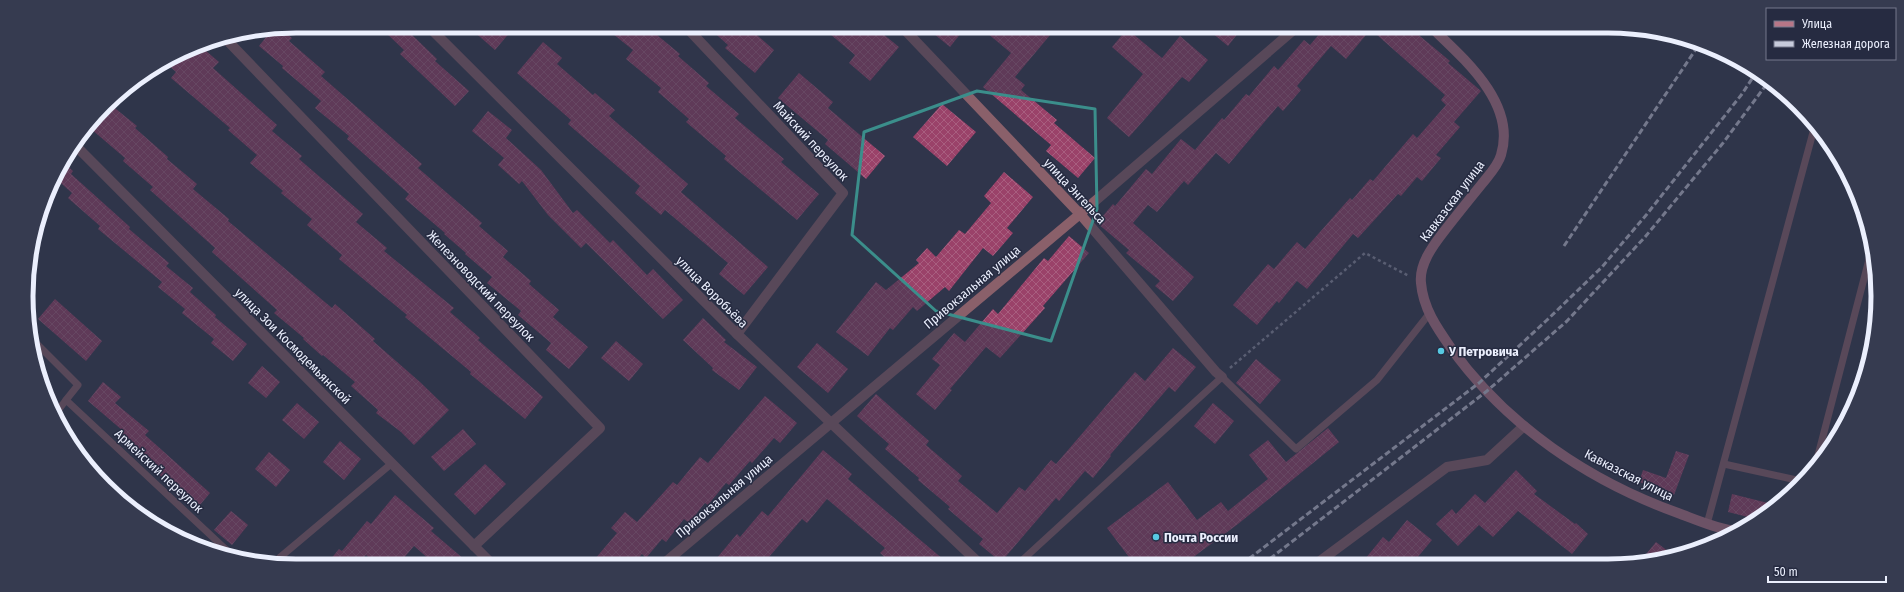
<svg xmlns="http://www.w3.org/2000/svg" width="1904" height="592" font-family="'Fira Sans Condensed',sans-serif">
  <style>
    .building { fill: url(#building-cross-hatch) }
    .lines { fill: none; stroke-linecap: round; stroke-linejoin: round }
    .path { stroke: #8d91a3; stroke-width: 2.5; stroke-dasharray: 3 3; stroke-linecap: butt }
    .service { stroke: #8a606a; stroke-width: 7 }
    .minor { stroke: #8a606a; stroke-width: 10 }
    .tertiary { stroke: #8a606a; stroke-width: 10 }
    .secondary { stroke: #b77687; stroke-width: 10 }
    .rail { stroke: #c7cbdb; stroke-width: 3; stroke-dasharray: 6 3; stroke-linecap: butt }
    .marked { fill: none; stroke: #3b8e8b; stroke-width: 3; stroke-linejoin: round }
    .poi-dot { fill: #57c9e2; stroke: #262b41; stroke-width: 1.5 }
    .labels { text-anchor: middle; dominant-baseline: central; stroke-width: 3; stroke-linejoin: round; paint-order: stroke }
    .street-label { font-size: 13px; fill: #ebeffd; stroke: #262b41 }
    .poi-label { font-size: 13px; font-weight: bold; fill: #ebeffd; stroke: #262b41; text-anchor: start }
    .rim { fill: none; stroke: #ebeffd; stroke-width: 5 }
  </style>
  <defs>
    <pattern id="building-cross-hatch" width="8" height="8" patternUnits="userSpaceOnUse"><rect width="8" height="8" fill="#9a4269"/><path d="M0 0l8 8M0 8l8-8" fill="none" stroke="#a85e7f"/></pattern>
  </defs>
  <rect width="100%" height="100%" fill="#30354b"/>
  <!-- building -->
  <g class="building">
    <path d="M1214 27H1243L1228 46 1206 28Z"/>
    <path d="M1325 27H1356L1366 35 1346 59 1331 46 1297 86 1301 90 1283 111 1278 106 1229 164 1216 153 1188 185 1184 181 1157 212 1148 205 1133 223 1194 277 1173 301 1155 286 1160 281 1126 253 1129 250 1097 223 1113 204 1115 206 1146 169 1152 174 1181 139 1195 150 1222 118 1224 120 1246 94 1249 96 1274 66 1278 70 1304 40 1310 45Z"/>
    <path d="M1368 27H1409L1450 61 1448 63 1481 91 1454 122 1460 127 1436 155 1441 158 1422 181 1417 177 1401 196 1398 194 1358 238 1353 234 1307 289 1297 281 1279 303 1277 301 1257 325 1233 305 1268 264 1274 269 1297 242 1305 249 1350 198 1352 200 1370 179 1373 181 1413 134 1417 138 1446 105 1441 100 1445 95Z"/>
    <path d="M947 28H965L950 47 928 29Z"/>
    <path d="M981 28H1056L1015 77 1025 85 1021 90 1057 120 1054 123 1095 158 1078 178 1046 151 1051 145 983 87 1011 53Z"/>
    <path d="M710 29H750L774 50 755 73 725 48 728 45Z"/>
    <path d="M824 29H877L899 47 870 81 849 63 855 55Z"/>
    <path d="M1127 29 1162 58 1180 36 1208 60 1189 82 1182 77 1129 137 1107 118 1143 74 1112 47Z"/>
    <path d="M472 30H512L495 50Z"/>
    <path d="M608 30H651L680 54 678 56 709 83 706 86 739 114 735 118 784 159 781 162 819 194 797 220 724 159 726 156 686 122 689 119 658 92 661 88 626 59 633 50Z"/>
    <path d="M271 31H283L292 38 289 41 325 72 321 76 422 164 418 168 482 223 479 226 508 251 503 257 531 281 529 284 559 310 553 317 588 347 569 369 546 350 551 343 518 315 521 311 487 283 492 277 465 254 466 253 444 234 445 233 405 199 409 194 347 139 349 136 315 108 321 101 282 68 283 66 259 46Z"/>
    <path d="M384 31H408L437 59 435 61 469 91 455 106 400 54 404 50Z"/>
    <path d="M543 42 562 58 557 64 593 95 595 93 615 110 609 116 688 184 681 192 768 267 744 295 719 274 728 263 665 210 661 215 635 193 640 186 568 124 571 120 517 73Z"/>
    <path d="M199 45 219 62 213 68 277 125 272 131 302 156 299 159 363 214 356 222 387 248 384 251 454 308 450 312 480 338 478 340 543 397 525 419 470 374 471 372 405 317 407 315 339 259 342 255 307 225 312 219 281 193 283 191 250 163 257 155 228 130 230 128 171 78 176 72 166 63 193 46Z"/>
    <path d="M799 73 833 102 828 108 885 156 866 179 825 144 828 140 778 98Z"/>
    <path d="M942 104 976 132 947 166 913 137Z"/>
    <path d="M111 105 137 126 135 128 168 157 167 159 197 184 193 189 229 219 228 221 332 308 335 304 375 339 373 341 420 382 449 410 414 445 401 432 376 413 378 410 351 386 355 382 323 355 322 356 303 339 304 338 274 313 277 310 212 252 215 248 150 190 153 187 123 161 125 158 91 129Z"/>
    <path d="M488 111 512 130 506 138 541 170 573 213 577 210 610 243 613 240 647 275 653 269 683 300 663 319 586 243 581 248 548 215 522 181 519 184 498 165 504 158 472 131Z"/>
    <path d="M63 162 73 171 71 174 130 227 129 229 169 263 166 266 193 288 190 292 216 315 215 317 247 344 233 361 211 343 214 339 182 313 185 309 158 287 162 282 98 229 100 226 68 198 72 193 54 177Z"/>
    <path d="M1004 172 1033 197 1007 228 1013 233 993 256 983 248 949 291 945 287 917 311 913 307 893 330 890 328 868 356 836 332 876 282 886 290 919 263 916 260 927 248 936 257 959 230 965 234 991 203 984 196Z"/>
    <path d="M1069 236 1089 253 1043 306 1045 308 1000 358 986 347 950 389 952 390 935 410 916 394 940 365 932 359 954 333 965 342 993 309 998 314 1044 258 1048 261Z"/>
    <path d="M55 299 102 341 86 361 38 319Z"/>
    <path d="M703 318 726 340 724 342 757 367 739 390 712 370 713 368 683 340Z"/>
    <path d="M616 341 643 364 629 381 601 358Z"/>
    <path d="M817 343 848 369 828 393 797 367Z"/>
    <path d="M1173 348 1196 367 1175 392 1169 387 1110 455 1111 456 1093 478 1085 471 1059 501 1056 498 1001 562 979 544 983 539 948 509 950 507 918 480 919 478 885 449 889 444 857 416 876 394 929 441 926 445 962 476 958 481 997 513 1019 487 1025 491 1051 460 1056 464 1135 372 1145 381Z"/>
    <path d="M1256 359 1281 380 1260 404 1236 383Z"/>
    <path d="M262 366 280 382 266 398 248 383Z"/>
    <path d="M103 382 121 397 115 403 149 431 145 435 210 493 195 511 175 494 178 490 145 463 148 459 119 434 122 430 88 401Z"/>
    <path d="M765 396 797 423 780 443 774 438 752 463 750 461 729 485 726 483 708 505 705 503 689 523 684 519 666 542 662 539 646 558 642 554 632 565 589 566 617 533 611 528 625 512 637 522 673 482 677 485 700 457 708 463Z"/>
    <path d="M297 403 319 422 304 439 282 420Z"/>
    <path d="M1213 403 1234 421 1215 444 1194 426Z"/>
    <path d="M1328 428 1339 442 1238 524 1184 564 1135 565 1107 528 1168 482 1197 520 1221 502 1228 511 1268 479 1249 455 1268 440 1286 462Z"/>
    <path d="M463 429 476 444 444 471 431 457Z"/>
    <path d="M340 441 361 459 344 480 323 462Z"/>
    <path d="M823 450 852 474 848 479 950 565H893L880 553 885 548 827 499 807 523 802 519 762 565H711L737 534 740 537 762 511 768 516Z"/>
    <path d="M1676 451 1689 455 1674 495 1639 482 1643 470 1666 478Z"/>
    <path d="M269 452 290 470 276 487 255 469Z"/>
    <path d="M485 464 506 484 475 515 454 494Z"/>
    <path d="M1516 470 1537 491 1534 494 1575 524 1576 523 1588 534 1572 554 1518 511 1493 537 1479 525 1458 546 1436 524 1452 509 1456 514 1475 494 1485 503Z"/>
    <path d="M1732 494 1776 505 1756 519 1728 512Z"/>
    <path d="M395 495 434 528 431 531 472 566H437L414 546 397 566H378L366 555 357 566H325L339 549 342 551 367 521 371 524Z"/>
    <path d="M231 511 248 525 232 545 214 530Z"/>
    <path d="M1407 520 1432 540 1417 558 1416 556 1409 564H1361L1383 537 1389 542Z"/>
    <path d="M1656 542 1673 555 1638 564Z"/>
  </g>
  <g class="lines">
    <!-- path -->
    <path class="path" d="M1230 368 1365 253 1409 276"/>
    <!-- service -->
    <g class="service">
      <path d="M30 337 78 385 66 400"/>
      <path d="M54 416 66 400 235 558"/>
      <path d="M1816 463 1873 244"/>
      <path d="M1724 464 1801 481"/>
      <path d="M1707 524 1815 125"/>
      <path d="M272 564 391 464"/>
      <path d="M1017 565 1222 377 1296 449 1377 380 1429 314"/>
    </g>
    <!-- minor -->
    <g class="minor">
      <path d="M688 29 843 193 737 334"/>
      <path d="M904 29 1080 214 1216 372 1222 377"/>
      <path d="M432 30 737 334 981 565"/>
      <path d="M224 37 600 428 474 546"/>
      <path d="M74 144 494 566"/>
      <path d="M1316 564 1447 467 1487 460 1524 426"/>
    </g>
    <!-- tertiary -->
    <path class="tertiary" d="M662 565 1080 214 1297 27"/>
    <!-- secondary -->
    <path class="secondary" d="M1431 27C1463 58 1517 103 1501 155 1498 166 1488 176 1481 185 1468 201 1455 217 1442 234 1432 247 1419 265 1421 283 1423 308 1437 328 1451 348 1507 426 1589 481 1678 513 1697 520 1717 529 1737 531"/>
    <!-- rail -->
    <g class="rail">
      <path d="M1564 246 1700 43"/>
      <path d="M1242 564 1479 383 1547 320 1602 267 1647 214 1742 94 1757 71"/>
      <path d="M1263 564 1487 391 1567 321 1645 237 1723 143 1769 81"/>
    </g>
  </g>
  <!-- marked area -->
  <path d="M0 0H1904V592H0ZM977 91 1095 109 1097 209 1051 341 936 311 852 235 864 132Z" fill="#30354b" fill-opacity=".55" fill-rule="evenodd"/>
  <path class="marked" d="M977 91 1095 109 1097 209 1051 341 936 311 852 235 864 132Z"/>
  <!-- markers -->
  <g class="poi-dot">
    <circle cx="1441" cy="351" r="4"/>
    <circle cx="1156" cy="537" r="4"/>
  </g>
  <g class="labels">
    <!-- street labels -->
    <g class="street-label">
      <text transform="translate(811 141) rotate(47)">Майский переулок</text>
      <text transform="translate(1075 191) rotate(47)">улица Энгельса</text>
      <text transform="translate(1452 201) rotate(-53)">Кавказская улица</text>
      <text transform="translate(481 286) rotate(46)">Железноводский переулок</text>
      <text transform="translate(972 287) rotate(-40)">Привокзальная улица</text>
      <text transform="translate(712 292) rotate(45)">улица Воробьёва</text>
      <text transform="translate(293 346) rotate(45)">улица Зои Космодемьянской</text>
      <text transform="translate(159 471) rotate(43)">Армейский переулок</text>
      <text transform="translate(1629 475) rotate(27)">Кавказская улица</text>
      <text transform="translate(724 496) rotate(-40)">Привокзальная улица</text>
    </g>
    <!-- poi labels -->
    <g class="poi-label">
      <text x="1449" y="351">У Петровича</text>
      <text x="1164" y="537">Почта России</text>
    </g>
  </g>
  <!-- crop -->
  <path d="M0 0H1904V592H0ZM296 33H1608A263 263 0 0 1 1871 296V296A263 263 0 0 1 1608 559H296A263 263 0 0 1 33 296V296A263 263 0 0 1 296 33Z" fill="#363b50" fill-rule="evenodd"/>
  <path class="rim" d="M296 33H1608A263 263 0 0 1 1871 296V296A263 263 0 0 1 1608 559H296A263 263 0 0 1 33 296V296A263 263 0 0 1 296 33Z"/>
  <!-- legend -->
  <rect x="1766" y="8" width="130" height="52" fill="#262b41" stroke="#75798c"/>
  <rect x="1774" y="21" width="20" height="6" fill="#b77687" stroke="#75798c"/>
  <text x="1802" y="28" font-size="12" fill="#ebeffd">Улица</text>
  <rect x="1774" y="41" width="20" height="6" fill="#c7cbdb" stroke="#75798c"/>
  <text x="1802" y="48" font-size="12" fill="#ebeffd">Железная дорога</text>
  <!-- scale -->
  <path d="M1768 576v6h118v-6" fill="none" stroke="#ebeffd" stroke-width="2"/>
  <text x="1774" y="576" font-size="12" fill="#ebeffd" stroke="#262b41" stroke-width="3" paint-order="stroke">50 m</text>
</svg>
